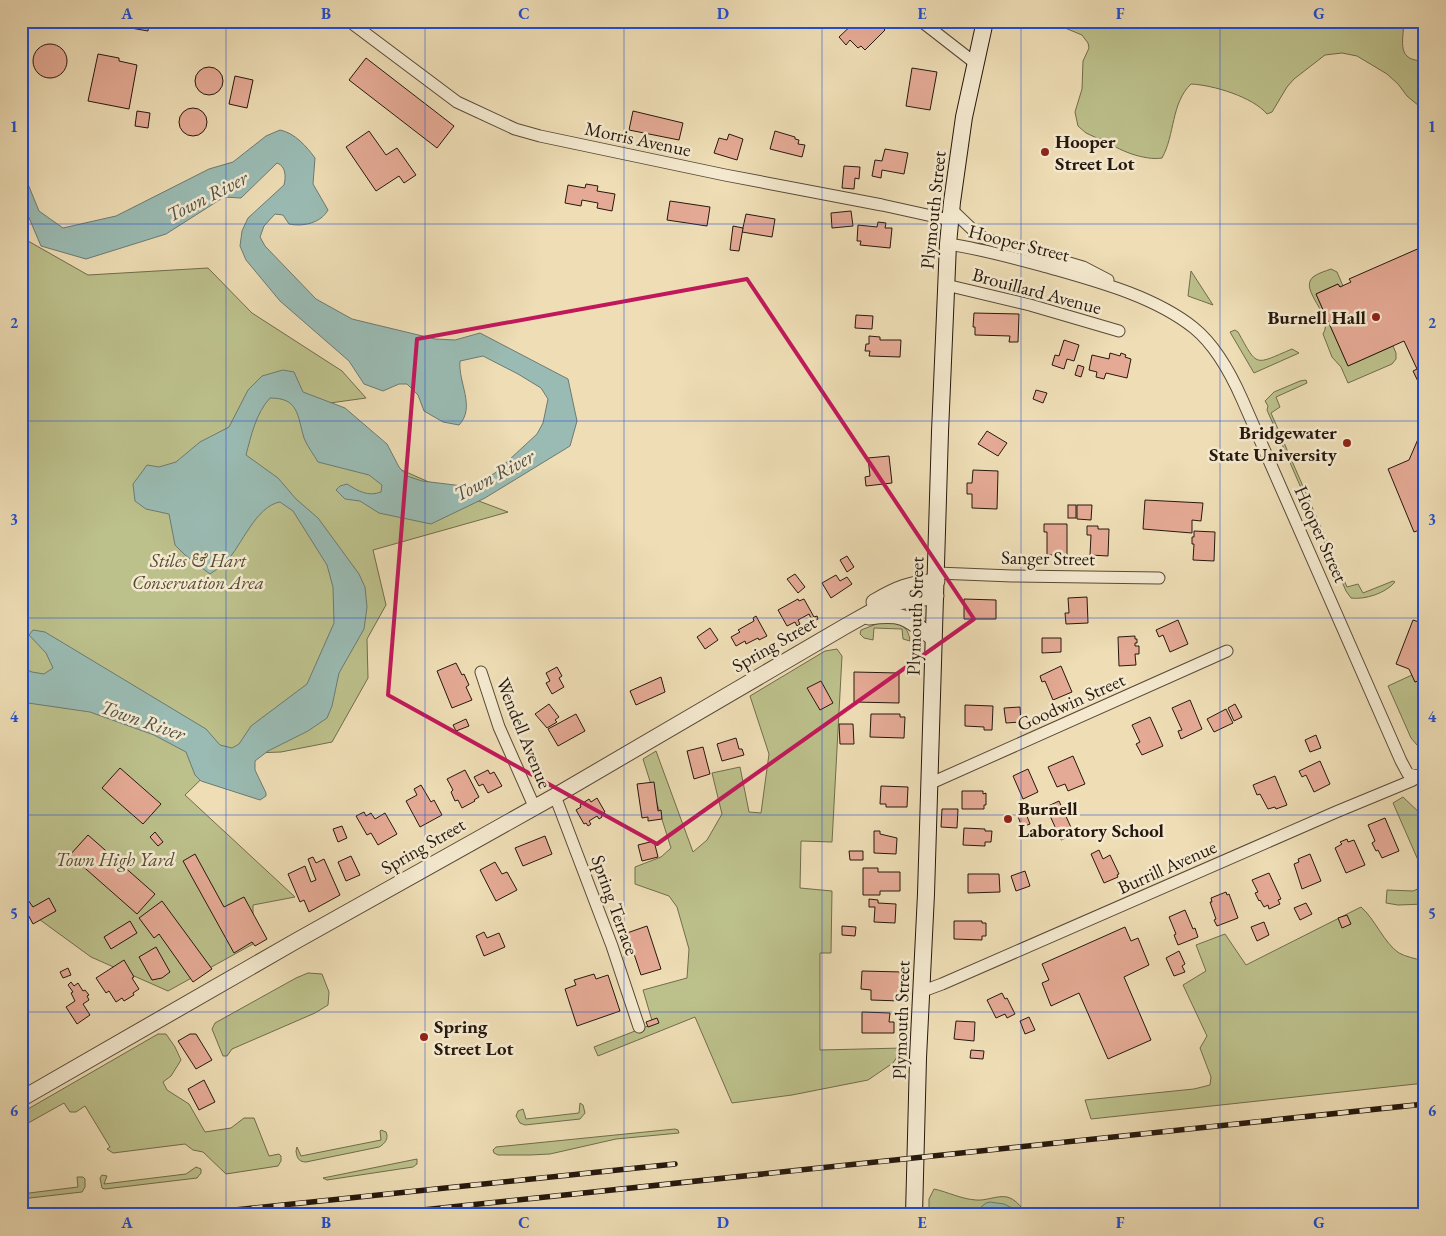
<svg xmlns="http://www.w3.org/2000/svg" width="1446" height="1236" font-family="'EB Garamond',serif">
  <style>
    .green { fill: #bcc08b; stroke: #716c4c }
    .water { fill: #9abbb3; stroke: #6c7a71 }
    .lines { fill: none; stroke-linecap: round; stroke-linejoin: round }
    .stream { stroke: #6c7a71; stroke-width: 4.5 }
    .building { fill: #e5aa95; stroke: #26180d }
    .minor-casing { stroke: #584937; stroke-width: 13 }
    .tertiary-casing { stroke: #584937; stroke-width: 17 }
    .secondary-casing { stroke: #26180d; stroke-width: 18 }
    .minor { stroke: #f4e9cf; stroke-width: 11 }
    .tertiary { stroke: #f4e9cf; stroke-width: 15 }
    .secondary { stroke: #f4e9cf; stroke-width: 16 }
    .rail-casing { stroke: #26180d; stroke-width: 5.5 }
    .rail { stroke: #f4e9cf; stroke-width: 4; stroke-dasharray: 11; stroke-linecap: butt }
    .marked { fill: none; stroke: #c2185b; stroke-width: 4; stroke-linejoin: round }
    .grid { fill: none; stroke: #1d4ed8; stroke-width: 1; stroke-opacity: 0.55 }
    .poi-dot { fill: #8f2418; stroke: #f4e9cf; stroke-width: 2 }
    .labels { text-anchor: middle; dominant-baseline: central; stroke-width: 5; stroke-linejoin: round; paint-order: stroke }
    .street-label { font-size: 19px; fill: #26180d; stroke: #f4e9cf }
    .poi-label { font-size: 19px; font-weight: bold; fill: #26180d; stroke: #f4e9cf; text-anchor: start }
    .park-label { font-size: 19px; font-style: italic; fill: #534a33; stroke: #f4e9cf }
    .water-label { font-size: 20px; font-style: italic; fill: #4f5147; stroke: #f4e9cf }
    .neatline { fill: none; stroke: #1d4ed8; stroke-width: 2 }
    .grid-label { font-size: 16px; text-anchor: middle; font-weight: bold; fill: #1d4ed8 }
  </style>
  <rect width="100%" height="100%" fill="#eeddb5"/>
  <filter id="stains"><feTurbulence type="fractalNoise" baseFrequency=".004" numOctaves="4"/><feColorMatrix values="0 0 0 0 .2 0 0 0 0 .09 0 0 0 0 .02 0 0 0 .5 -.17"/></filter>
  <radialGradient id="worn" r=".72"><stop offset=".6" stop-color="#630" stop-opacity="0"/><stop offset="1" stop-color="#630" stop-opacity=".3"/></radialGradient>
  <!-- green -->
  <g class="green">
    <path d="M1048 21H1404C1403 43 1396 61 1425 61V111L1407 96 1398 84 1387 74 1357 56 1342 53 1325 55 1294 79 1287 87 1272 112 1267 114C1253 97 1213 85 1191 84 1171 103 1175 135 1162 158 1145 161 1116 150 1104 139H1099L1086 133 1078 126 1075 112 1082 89 1083 61 1089 48 1088 43 1082 35Z"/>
    <path d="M21 237 88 275 208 268 252 313 342 371 366 398 330 403 370 456 431 483 508 512 373 550 386 605 367 639 368 678 332 742 281 752 227 754 185 795 295 897 253 905V944L168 991 91 957 21 906Z"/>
    <path d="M1331 269 1337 272 1343 286 1340 287 1338 284 1316 294 1348 366 1393 346 1396 353V359L1392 364 1348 383 1341 367 1332 357 1323 334C1335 316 1298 290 1313 277 1318 273 1326 271 1331 269Z"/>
    <path d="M1191 271 1213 305 1188 296Z"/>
    <path d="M1235 330 1238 332C1258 368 1254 365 1292 349L1299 353 1254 373 1230 332Z"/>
    <path d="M1306 380 1307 383 1276 397 1280 407 1271 413 1347 587 1358 584 1363 593 1393 581 1395 582C1386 593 1365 600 1351 598L1346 591 1267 410 1268 406 1265 401 1274 392 1300 381Z"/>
    <path d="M884 621C899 624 908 624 910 641L903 639 902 629 874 628 873 640 864 638 860 634 861 630Z"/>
    <path d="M837 649 842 656 832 842 801 841 800 888 832 891 831 953H820V1050L903 1048 893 1063 868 1080 792 1095 732 1103 695 1017 598 1056 594 1047 653 1024 643 990 687 978 689 949 677 907 669 896 635 884V867L661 857 671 848 643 759 656 751 693 852 707 840 722 814 712 773 740 767 749 812 761 813 769 754 750 696 825 651Z"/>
    <path d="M1425 669V748L1417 745 1411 738 1388 686 1412 675 1415 682 1423 679 1420 671Z"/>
    <path d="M1403 797 1425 818V876L1393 803Z"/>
    <path d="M1425 886V904L1398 905 1386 903 1387 890 1413 891Z"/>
    <path d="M1361 907C1375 919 1384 943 1399 953 1406 957 1415 958 1422 961L1425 959V1083L1091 1119 1085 1100 1194 1089 1210 1085 1211 1077 1200 1048 1207 1036 1183 985 1206 971 1196 945 1225 934 1246 965Z"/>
    <path d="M308 973 322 974 329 992 328 1005 315 1013 232 1049 227 1056H223L212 1029 215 1023 296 978Z"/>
    <path d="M158 1034H166L175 1047 181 1060 171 1076 163 1082 167 1090 189 1104 205 1132 231 1128 244 1118H254L269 1156 279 1154 281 1156V1161L278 1166 226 1174 203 1152 193 1150 185 1144 113 1153 107 1149 110 1147 85 1106 76 1112H70L64 1103 21 1127V1113Z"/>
    <path d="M580 1103 583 1105 585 1113 580 1119 525 1125 520 1123 516 1116 518 1111 523 1109 526 1119 579 1113Z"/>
    <path d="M675 1129 678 1130 679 1133 616 1139 550 1154 530 1155H498L494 1153 493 1150 496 1147Z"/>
    <path d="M381 1130 386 1132C389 1138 385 1144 379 1147L306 1162C298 1162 297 1157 296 1151L297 1147 301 1156 381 1140 380 1131Z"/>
    <path d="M417 1159V1164L413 1167 327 1180 323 1178Z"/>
    <path d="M196 1167 201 1169V1173L197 1178 105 1189 102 1188 100 1178 102 1175 107 1176 104 1184 186 1174Z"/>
    <path d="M77 1177H83L85 1179V1187L82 1192 21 1199V1194L78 1187Z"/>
    <path d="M934 1189C948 1192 961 1199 976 1200 986 1201 998 1195 1007 1197 1015 1199 1021 1206 1024 1212H1020V1215H929V1199Z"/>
  </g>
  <!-- water -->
  <g class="water">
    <path d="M280 130C295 133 307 147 315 158L313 184 328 210C321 223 303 227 289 224L283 215 275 214 264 226 260 237 265 246 316 299 352 319 435 339 455 340 480 333 568 379 577 421 570 446 485 498 431 524 379 513 360 501 345 499 336 490 340 486 347 484C358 491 368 497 381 492L382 485 369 475 318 462C314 455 307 446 304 438 297 415 299 398 270 398 256 413 251 436 246 455L278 478 296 499 318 518 359 574 365 587 367 607 364 629 339 673 332 706 327 718 308 731 268 751 255 761V770L266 793V796L260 800 201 781 195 775 186 752 154 735 90 712 28 703 21 701V667L32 672 44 674 53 668 46 653 29 635 33 630 45 632 206 729 220 745 232 748 239 744 251 726 307 684 334 623 333 587 327 565 293 511 280 502C256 506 242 545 226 562 222 567 215 570 210 574L185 555 175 545 169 514 146 509 135 501 133 484 147 465 159 467 176 462 200 442 229 427 248 390 262 376 283 370 294 372 303 392 345 408 387 444 399 467 407 476 422 481 471 487 495 473 537 434 543 423 548 399 541 388 518 374 483 356 460 361C458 383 476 407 459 425L443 422 424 411 418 395 407 384H399L383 391 364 384 349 361 280 301 246 260 240 246 242 231 248 218 284 185C286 177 286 166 277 163L241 198 224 197 166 234 86 259 41 246 21 199V167L39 211 63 228 116 216 209 169 233 162 266 136Z"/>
    <path d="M990 1202 1004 1204 1012 1208 1011 1215H984L981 1207 986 1203Z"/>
  </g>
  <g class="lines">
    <!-- stream -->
    <path class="stream" d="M1013 1210H1015L1022 1214"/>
  </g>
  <!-- building -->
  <g class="building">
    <path d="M126 21H149L148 31 125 27Z"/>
    <path d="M856 21H877L885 30 865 50 861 46 858 48 850 40 846 45 839 37Z"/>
    <circle cx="50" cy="61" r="17"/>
    <path d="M98 54 119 58V61L137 65 129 109 88 101Z"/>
    <path d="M366 58 454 126 437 148 349 80Z"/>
    <circle cx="209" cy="81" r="14"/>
    <path d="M912 68 937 72 930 110 906 106Z"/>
    <path d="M235 76 253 80 247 108 229 104Z"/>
    <circle cx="193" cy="122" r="14"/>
    <path d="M137 111 150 113 148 128 135 126Z"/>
    <path d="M633 111 683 123 679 140 629 130Z"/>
    <path d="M369 131 386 155 397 148 416 175 404 183 399 176 376 191 346 147Z"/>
    <path d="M775 131 795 137V139L799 140 798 144 805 145 802 157 770 149Z"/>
    <path d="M729 134 743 139 737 160 714 153 719 138 727 140Z"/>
    <path d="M885 149 908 153 904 174 882 170 881 178 872 176 875 160 882 161Z"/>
    <path d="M844 166 860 167 859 179 855 178 854 189 842 188Z"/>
    <path d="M586 184 598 186 597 191 615 194 612 211 597 208 598 203 582 200 581 206 565 203 568 185 585 188Z"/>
    <path d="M670 201 710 207 707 226 667 220Z"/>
    <path d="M851 211 853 226 832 228 831 213Z"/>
    <path d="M746 214 775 219 772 237 742 232Z"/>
    <path d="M878 222 886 223 885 228H892L890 248 860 245 861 241H857L858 225 877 227Z"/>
    <path d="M733 226 743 228 739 251 730 250Z"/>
    <path d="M1422 247 1425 253V396L1413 371 1417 369 1404 341 1348 366 1316 294 1338 284 1340 287 1351 282 1349 279Z"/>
    <path d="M974 313 1019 314 1018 342H1009L1010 336 975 335V327H973Z"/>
    <path d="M856 315 873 316 872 329 855 328Z"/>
    <path d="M869 336 880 337V340H901L900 357 869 356 870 351H865L866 344H869Z"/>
    <path d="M1064 340 1079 345 1074 361 1067 359 1064 369 1052 365 1055 355 1059 356Z"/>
    <path d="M1110 353 1120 356 1121 353 1126 355 1125 357 1131 359 1127 378 1106 373 1104 379 1096 377 1097 372 1089 370 1092 355 1109 359Z"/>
    <path d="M1078 365 1084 367 1081 377 1075 375Z"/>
    <path d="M1036 390 1047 393 1043 403 1033 399Z"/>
    <path d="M1425 423V528L1414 532 1388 469 1409 460Z"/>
    <path d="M987 431 1007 443 998 456 978 444Z"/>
    <path d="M889 456 892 483 866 486 865 477 870 476 868 458Z"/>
    <path d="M973 470 998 471 997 509 972 508V494H967V483H972Z"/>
    <path d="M1145 500 1203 503 1201 521 1192 520V533L1143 529Z"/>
    <rect x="1068" y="505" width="8" height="13"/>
    <path d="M1077 505H1092L1091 520 1077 519Z"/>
    <path d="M1044 524H1067V555H1047V532H1044Z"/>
    <path d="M1087 526H1098V529H1109L1108 556 1090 555 1091 535H1087Z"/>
    <path d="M1194 531 1215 532 1214 561 1193 560 1194 544H1192V537H1194Z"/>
    <path d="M847 556 854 567 847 572 840 560Z"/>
    <path d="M795 574 805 587 798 593 787 579Z"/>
    <path d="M836 575 840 581 847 577 852 584 831 598 822 583Z"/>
    <path d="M1087 597 1088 623 1066 624 1065 613H1069L1068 598Z"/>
    <path d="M798 599 799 601 804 599 814 617 817 616 818 619 813 622 809 614 798 620 800 624 797 626 795 622 787 626 778 610Z"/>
    <path d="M964 599 996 600V619H964Z"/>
    <path d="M756 616 767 636 759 640 758 638 746 644 745 641 736 646 731 637 740 632 738 630 754 621 753 618Z"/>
    <path d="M1178 620 1188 644 1170 652 1163 635 1159 637 1156 630Z"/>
    <path d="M1413 620 1425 624V669L1420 671 1423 679 1415 682 1409 669 1396 664Z"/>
    <path d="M710 628 718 640 705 649 697 637Z"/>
    <path d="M1135 636V639H1137V643H1135V646H1139V654H1135L1136 665 1119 666 1118 637Z"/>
    <path d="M1042 638H1061V652L1042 653Z"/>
    <path d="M456 663 462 675 464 674 469 685 466 687 472 700 452 708 437 671Z"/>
    <path d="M1061 666 1072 692 1053 700 1045 681 1042 682 1040 676Z"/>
    <path d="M557 667 562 676 559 678 564 687 552 694 546 683 550 681 546 673Z"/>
    <path d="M854 672 899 673V703L854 702Z"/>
    <path d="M661 677 665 692 636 705 630 691Z"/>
    <path d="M821 681 833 703 820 710 807 688Z"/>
    <path d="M1190 700 1202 729 1181 739 1178 731 1182 730 1172 708Z"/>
    <path d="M549 704 559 717 555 720 557 722 547 728 535 714Z"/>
    <path d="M1235 704 1242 717 1234 721 1228 708Z"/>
    <path d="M965 705 993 706 992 730H984V727L965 726Z"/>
    <path d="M1020 707 1021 722 1006 723 1004 708Z"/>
    <path d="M1226 709 1233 723 1214 732 1207 719Z"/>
    <path d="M576 714 585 731 558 746 548 729Z"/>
    <path d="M871 714H900V717H905L904 738 870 737Z"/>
    <path d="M1150 717 1163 746 1142 755 1136 744 1140 742 1132 725Z"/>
    <path d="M466 719 469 726 456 731 453 725Z"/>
    <path d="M839 724H853L854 744H840Z"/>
    <path d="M1316 735 1321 748 1310 752 1305 740Z"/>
    <path d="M736 738 739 749H742L744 755 722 761 717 744Z"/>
    <path d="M703 747 710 774 694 779 687 751Z"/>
    <path d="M1073 756 1085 784 1068 791 1065 784 1057 787 1048 767Z"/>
    <path d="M1320 761 1330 784 1314 792 1306 775 1302 777 1299 771Z"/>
    <path d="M120 768 161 804 143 824 102 788Z"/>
    <path d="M1028 769 1038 792 1023 799 1013 776Z"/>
    <path d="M465 770 479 797 474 800 475 801 462 808 458 800 455 801 451 792 453 790 447 779Z"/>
    <path d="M488 770 490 774 494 772 502 786 488 793 483 784 479 786 474 777Z"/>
    <path d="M1275 776 1287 805 1276 809 1275 807 1268 809 1260 794 1257 795 1253 785Z"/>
    <path d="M654 782 658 811 661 810 662 819 648 821V817L642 818 637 784Z"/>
    <path d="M421 785 431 802 434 800 442 815 420 827 406 801 417 795 414 789Z"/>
    <path d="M881 786 908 787 907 807H886V804H880Z"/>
    <path d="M962 791H983V794L986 793V805H984V809H962Z"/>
    <path d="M597 798 605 812 601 814 602 817 599 819 597 816 589 821 591 824 588 826 586 823 584 824 576 810 581 807 580 805 589 799 591 802Z"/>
    <path d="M1059 801 1074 834 1061 840 1046 807Z"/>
    <path d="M942 809H958L957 828 941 827Z"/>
    <path d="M1025 811 1030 824 1022 827 1017 814Z"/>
    <path d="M364 812 366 816 371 813 375 819 385 813 397 834 378 845 371 833 367 835 356 816Z"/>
    <path d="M1385 818 1399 851 1382 858 1378 850 1376 851 1372 843 1375 841 1368 825Z"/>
    <path d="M342 826 347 838 338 842 333 829Z"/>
    <path d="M964 828 985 829V831H992L991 842H985V846L963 845Z"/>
    <path d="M874 831H880V834L897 838 896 854 874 853Z"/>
    <path d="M155 832 163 842 158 846 150 837Z"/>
    <path d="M88 835 155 894 137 914 70 855Z"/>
    <path d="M545 836 552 854 523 866 515 848Z"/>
    <path d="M1347 839 1348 842 1354 840 1365 865 1346 873 1335 848 1342 844 1340 842Z"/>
    <path d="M654 841 658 857 642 861 638 845Z"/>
    <path d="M1099 850 1103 859 1110 855 1119 874 1117 875 1118 877 1104 883 1091 854Z"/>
    <path d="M849 851H863V860H850Z"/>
    <path d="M195 854 224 907 244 897 267 939 255 946 252 942 234 953 183 861Z"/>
    <path d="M1310 854 1321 881 1302 889 1294 864 1299 862 1298 859Z"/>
    <path d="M351 856 360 875 346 881 338 862Z"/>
    <path d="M313 857 316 863 324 859 340 895 309 912 304 900 300 902 288 874 305 866 311 882 316 880 308 859Z"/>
    <path d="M495 862 502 874 507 872 517 890 496 901 480 870Z"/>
    <path d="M863 868H878V872H900V891H880V895H863Z"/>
    <path d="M1025 871 1030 886 1016 891 1011 876Z"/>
    <path d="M1269 873 1281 899 1278 900 1280 904 1269 909 1268 905 1264 907 1260 900 1259 901 1255 893 1258 892 1252 880Z"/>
    <path d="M968 874H999L1000 892 968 893Z"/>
    <path d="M1226 892 1227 895 1229 894 1238 918 1217 926 1214 920 1216 919 1210 902H1212L1211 898Z"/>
    <path d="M49 898 56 911 33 924 22 903 28 900 33 907Z"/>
    <path d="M869 899 878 900V903L896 904 895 923 874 922 875 907H869Z"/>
    <path d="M162 901 212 969 193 982 159 934 154 938 139 918Z"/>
    <path d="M1306 903 1312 914 1300 920 1294 908Z"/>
    <path d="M1185 910 1193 929 1195 928 1198 937 1178 945 1174 935 1176 934 1169 917Z"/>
    <path d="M1347 915 1351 924 1342 928 1338 918Z"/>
    <path d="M130 921 137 933 111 949 104 937Z"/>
    <path d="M954 921H982V923H986V936H982V940L954 939Z"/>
    <path d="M1264 922 1269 935 1257 941 1251 927Z"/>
    <path d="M647 926 661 969 641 975 627 933Z"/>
    <path d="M842 926 856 927 855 936 842 935Z"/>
    <path d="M1125 927 1131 941 1138 938 1149 965 1124 977 1151 1040 1108 1059 1079 993 1051 1006 1042 983 1049 980 1042 964Z"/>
    <path d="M484 932 487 938 499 933 505 947 484 956 476 936Z"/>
    <path d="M156 947 170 972 162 978 152 980 139 957Z"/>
    <path d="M1179 951 1185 964 1182 966 1185 972 1174 976 1166 958Z"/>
    <path d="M124 960 134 977 132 978 139 989 133 993 134 995 124 1001 122 998 116 1002 109 991 106 993 96 978Z"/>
    <path d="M68 968 71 975 63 978 60 972Z"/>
    <path d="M862 971 902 972 901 1001 871 1000V990L861 989Z"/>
    <path d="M594 974 596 979 608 975 620 1011 577 1026 565 989 576 985 574 980Z"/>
    <path d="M71 982 74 986 78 983 83 991 85 990 89 995 87 996 89 1000 83 1004 90 1015 77 1024 66 1007 75 1001 71 993 73 992 68 985Z"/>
    <path d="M1002 993 1005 999 1007 998 1015 1014 1007 1018 1005 1014 996 1018 987 1000Z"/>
    <path d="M862 1012 890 1013 889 1022H894V1033H862Z"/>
    <path d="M1029 1017 1035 1030 1025 1034 1020 1021Z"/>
    <path d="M657 1018 659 1023 648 1027 646 1022Z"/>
    <path d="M956 1021 975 1022 974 1041 954 1039Z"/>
    <path d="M190 1034H196L212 1060 196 1069 178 1041Z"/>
    <path d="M971 1050 984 1051 983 1059 970 1058Z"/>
    <path d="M204 1080 215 1102 199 1110 188 1089Z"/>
  </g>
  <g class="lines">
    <!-- minor casing -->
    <g class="minor-casing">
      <g id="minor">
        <path d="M349 21 457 102 515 129 540 136 725 175 882 205 950 220"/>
        <path d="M921 21 975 63"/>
        <path d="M951 209 974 231 984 238 1083 267 1108 280"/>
        <path d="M948 244C982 249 1014 258 1047 267 1096 281 1154 296 1194 328 1216 346 1231 374 1242 399L1401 761 1408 774 1418 776"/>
        <path d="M946 285 1030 305 1119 331"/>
        <path d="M937 573 1012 576 1159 578"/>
        <path d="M481 672 499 727 534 806"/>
        <path d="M929 784 1227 651"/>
        <path d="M555 796 612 946 639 1027"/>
        <path d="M923 991 942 984 1336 812 1411 781 1425 773"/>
      </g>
    </g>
    <!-- tertiary casing -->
    <g class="tertiary-casing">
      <g id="tertiary">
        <path d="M874 602C898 588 909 584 937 581"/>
        <path d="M869 617C904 612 907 618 934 639"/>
        <path d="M21 1099 296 941 555 796 844 627 885 604 936 596"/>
      </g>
    </g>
    <!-- secondary casing -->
    <g class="secondary-casing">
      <path id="secondary" d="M914 1215 918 1058 926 894 940 432 948 244 952 202 964 117 985 21"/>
    </g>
    <!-- minor -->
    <use href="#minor" class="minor"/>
    <!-- tertiary -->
    <use href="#tertiary" class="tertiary"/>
    <!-- secondary -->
    <use href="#secondary" class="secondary"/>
    <!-- rail casing -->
    <g class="rail-casing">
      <g id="rail">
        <path d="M186 1215 675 1164"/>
        <path d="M375 1215 1425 1104"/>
      </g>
    </g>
    <!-- rail -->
    <use href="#rail" class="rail"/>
  </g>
  <!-- marked area -->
  <path class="marked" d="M747 279 974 619 657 844 388 695 417 339Z"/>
  <!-- grid -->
  <path class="grid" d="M226 21V1215M425 21V1215M624 21V1215M822 21V1215M1021 21V1215M1220 21V1215M21 224H1425M21 421H1425M21 618H1425M21 815H1425M21 1012H1425"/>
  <!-- markers -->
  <g class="poi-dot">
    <circle cx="1045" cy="152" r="5"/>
    <circle cx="1376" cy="317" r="5"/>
    <circle cx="1347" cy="443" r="5"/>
    <circle cx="1008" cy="819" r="5"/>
    <circle cx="424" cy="1037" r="5"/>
  </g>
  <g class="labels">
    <!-- street labels -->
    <g class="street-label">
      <text transform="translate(638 139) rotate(12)">Morris Avenue</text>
      <text transform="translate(933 210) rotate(-84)">Plymouth Street</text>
      <text transform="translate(1019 243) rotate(14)">Hooper Street</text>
      <text transform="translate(1037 291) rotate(15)">Brouillard Avenue</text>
      <text transform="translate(1321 534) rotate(66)">Hooper Street</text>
      <text transform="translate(1048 558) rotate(1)">Sanger Street</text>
      <text transform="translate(915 616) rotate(-88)">Plymouth Street</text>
      <text transform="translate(774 644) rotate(-30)">Spring Street</text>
      <text transform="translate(1071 702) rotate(-24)">Goodwin Street</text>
      <text transform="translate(524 733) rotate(68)">Wendell Avenue</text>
      <text transform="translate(423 846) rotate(-30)">Spring Street</text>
      <text transform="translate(1167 867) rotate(-24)">Burrill Avenue</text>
      <text transform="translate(615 905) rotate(70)">Spring Terrace</text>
      <text transform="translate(901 1020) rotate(-88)">Plymouth Street</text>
    </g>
    <!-- poi labels -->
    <g class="poi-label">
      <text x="1055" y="141">Hooper<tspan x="1055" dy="22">Street Lot</tspan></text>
      <text x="1366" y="317" text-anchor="end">Burnell Hall</text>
      <text x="1337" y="432" text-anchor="end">Bridgewater<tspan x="1337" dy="22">State University</tspan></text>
      <text x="1018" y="808">Burnell<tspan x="1018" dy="22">Laboratory School</tspan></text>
      <text x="434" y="1026">Spring<tspan x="434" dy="22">Street Lot</tspan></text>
    </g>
    <!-- park labels -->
    <g class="park-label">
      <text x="198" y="560">Stiles &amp; Hart<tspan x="198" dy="22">Conservation Area</tspan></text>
      <text x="115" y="859">Town High Yard</text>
    </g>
    <!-- water labels -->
    <g class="water-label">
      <text transform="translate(207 196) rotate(-27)">Town River</text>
      <text transform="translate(494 475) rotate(-28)">Town River</text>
      <text transform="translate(143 720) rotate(19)">Town River</text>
    </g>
  </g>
  <!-- margin -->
  <rect width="1446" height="1236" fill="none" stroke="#eeddb5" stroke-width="55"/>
  <rect x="28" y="28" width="1390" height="1180" class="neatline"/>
  <g class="grid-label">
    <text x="127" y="19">A</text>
    <text x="326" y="19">B</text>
    <text x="524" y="19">C</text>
    <text x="723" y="19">D</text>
    <text x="922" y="19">E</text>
    <text x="1120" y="19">F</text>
    <text x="1319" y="19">G</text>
    <text x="14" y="132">1</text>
    <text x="1432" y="132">1</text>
    <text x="14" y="328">2</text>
    <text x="1432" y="328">2</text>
    <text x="14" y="525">3</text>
    <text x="1432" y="525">3</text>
    <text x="14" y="722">4</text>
    <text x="1432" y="722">4</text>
    <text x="14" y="919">5</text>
    <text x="1432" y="919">5</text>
    <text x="14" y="1116">6</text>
    <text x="1432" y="1116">6</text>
    <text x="127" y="1228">A</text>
    <text x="326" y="1228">B</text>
    <text x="524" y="1228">C</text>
    <text x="723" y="1228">D</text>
    <text x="922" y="1228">E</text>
    <text x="1120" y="1228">F</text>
    <text x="1319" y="1228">G</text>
  </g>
  <rect width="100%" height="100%" filter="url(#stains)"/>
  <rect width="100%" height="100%" fill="url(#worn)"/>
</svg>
